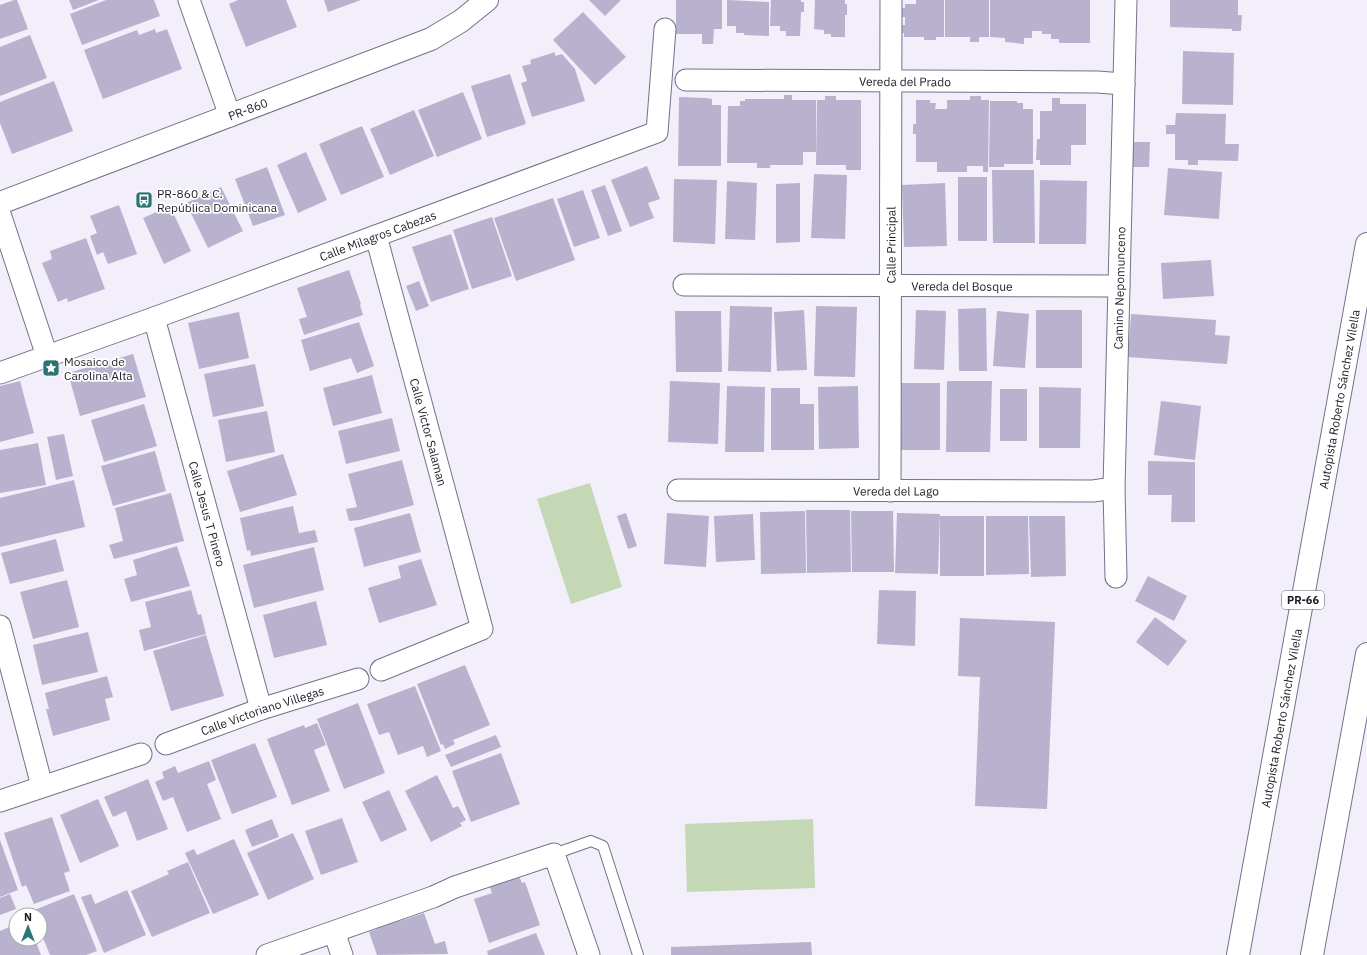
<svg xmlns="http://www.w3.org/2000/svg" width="1367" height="955" font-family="'IBM Plex Sans',sans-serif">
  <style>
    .green { fill: #c5d8b5 }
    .building { fill: #b9b2ce }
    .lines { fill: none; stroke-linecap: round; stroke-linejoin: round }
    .lane-casing { stroke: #76708a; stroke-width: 12 }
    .street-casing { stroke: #76708a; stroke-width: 23 }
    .secondary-casing { stroke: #76708a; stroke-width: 24 }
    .highway-casing { stroke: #76708a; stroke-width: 24 }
    .lane { stroke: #fff; stroke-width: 10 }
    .street { stroke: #fff; stroke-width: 21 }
    .secondary { stroke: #fff; stroke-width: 22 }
    .highway { stroke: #fff; stroke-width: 22 }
    .labels { text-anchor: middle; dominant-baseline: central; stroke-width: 3.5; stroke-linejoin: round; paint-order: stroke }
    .shield { fill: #fff; stroke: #626168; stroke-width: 1 }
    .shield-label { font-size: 11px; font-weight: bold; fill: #1f1d27 }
    .street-label { font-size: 12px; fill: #1f1d27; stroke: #fff }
    .poi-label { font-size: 12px; fill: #1f1d27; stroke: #fff; text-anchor: start }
  </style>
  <rect width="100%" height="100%" fill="#f2effb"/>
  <!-- green -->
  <g class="green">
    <path d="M590 483 622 587 571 604 537 499Z"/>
    <path d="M813 819 815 888 687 892 685 824Z"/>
  </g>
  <!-- building -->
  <g class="building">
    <path d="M14 0H17L28 29 0 39V5Z"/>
    <path d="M69 0H99L73 10Z"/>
    <path d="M106 0H154L160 16 82 45 70 14Z"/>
    <path d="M238 0H286L297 27 246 47 229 4Z"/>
    <path d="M324 0H361L328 12Z"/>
    <path d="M589 0H621L605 16Z"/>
    <path d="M676 0H722V29H714L713 44H702V34H676Z"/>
    <path d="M727 0 769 2V36L744 35V33H736V26H727Z"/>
    <path d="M771 0H801V2H804V12H801L800 36H786V31H780V26H770Z"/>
    <path d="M815 0H845V4H847V15H845V37H831V34H824V30L814 29Z"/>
    <path d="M916 0H944V37H936V40H924V37H904V33H902V25H905V17H902V8H905V4H916Z"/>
    <path d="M945 0H989V37H979V42H970V37H945Z"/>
    <path d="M990 0H1090V43H1059V39H1051V34H1042V31H1032V38H1024V44L1005 42V38L990 37Z"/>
    <path d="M1170 0H1238V15H1242L1241 31H1232V29L1170 27Z"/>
    <path d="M583 12 626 57 595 85 553 40Z"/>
    <path d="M155 29 156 33 167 29 182 69 103 99 84 50 137 30 139 35Z"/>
    <path d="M30 35 47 78 0 96V47Z"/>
    <path d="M1183 51 1234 53 1233 105 1182 104Z"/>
    <path d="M555 52V56L562 54 575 69 585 101 532 117 521 83 527 81 522 66 531 64 530 60Z"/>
    <path d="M510 74 526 124 487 137 471 86Z"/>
    <path d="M54 81 73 131 12 154 0 123V102Z"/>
    <path d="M463 92 482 139 437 157 418 110Z"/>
    <path d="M784 95H792V100H816V152H803V165H770V168H757V163H727L728 106H740V101H745V99H784Z"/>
    <path d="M825 96H836V100H861V170H846V165H816L817 100H825Z"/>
    <path d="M970 96H981V100H989L988 172H983V166H967V172H937V162H916V134H913V124H916V100H930V103H936L935 109H947V100H970Z"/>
    <path d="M679 97 706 98 712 99V105H721V166H678Z"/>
    <path d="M1052 98H1060V104H1086V145H1071V165H1040V160H1036L1037 139H1040V111H1052Z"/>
    <path d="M990 101H1017V103H1023V109H1033V164H1004V167H989Z"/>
    <path d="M414 110 434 156 390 175 370 129Z"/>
    <path d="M1176 113 1226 114 1225 144H1239L1238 161 1198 160V165H1188V160H1175V134H1166V125H1175Z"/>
    <path d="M362 126 384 177 341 195 319 144Z"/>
    <path d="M1130 142H1150L1149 167H1130Z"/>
    <path d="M306 152 327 200 298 213 277 165Z"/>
    <path d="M647 166 660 199 648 203 654 218 630 227 611 180Z"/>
    <path d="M267 167 285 215 253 226 235 179Z"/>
    <path d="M1168 168 1222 172 1219 219 1164 215Z"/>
    <path d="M992 170H1034L1035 243H993Z"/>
    <path d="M814 174 847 175 845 239 811 238Z"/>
    <rect x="958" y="177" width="29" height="64"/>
    <path d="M674 179 717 180 715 244 673 242Z"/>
    <path d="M1040 180 1087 181 1086 244H1039Z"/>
    <path d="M727 181 757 183 755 240 725 239Z"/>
    <path d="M800 183V242L776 243V184Z"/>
    <path d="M945 183 947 246 904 247 902 185Z"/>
    <path d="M605 185 622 231 608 236 591 190Z"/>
    <path d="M221 187 243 231 208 248 186 203Z"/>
    <path d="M583 190 600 238 574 247 557 199Z"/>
    <path d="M553 198 575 260 516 281 494 218Z"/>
    <path d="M119 205 137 254 108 264 103 252 97 255 90 236 97 233 90 216Z"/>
    <path d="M170 206 191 251 164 264 143 218Z"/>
    <path d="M492 217 512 276 472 289 453 230Z"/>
    <path d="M451 234 469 289 431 302 412 247Z"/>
    <path d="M86 238 105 289 68 302 67 298 58 302 42 263 52 259 50 251Z"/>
    <path d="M1211 260 1214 296 1163 299 1161 263Z"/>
    <path d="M349 270 361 304 360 305 363 315 304 335 299 319 307 317 297 288Z"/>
    <path d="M419 281 429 306 416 311 406 286Z"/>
    <path d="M730 306 772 307 771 372 728 371Z"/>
    <path d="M816 306 857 307 855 377 814 376Z"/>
    <path d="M986 308 987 371H959L958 309Z"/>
    <path d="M804 310 807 370 777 371 774 312Z"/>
    <path d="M916 310 946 311 944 370 914 369Z"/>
    <rect x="1036" y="310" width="46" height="58"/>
    <path d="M675 311H721L722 372H676Z"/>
    <path d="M997 311 1029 314 1025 368 993 366Z"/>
    <path d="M239 312 249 358 199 369 188 323Z"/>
    <path d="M1131 314 1216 320 1215 335 1230 336 1227 364 1128 357Z"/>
    <path d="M359 322 374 366 357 373 351 358 310 371 301 340Z"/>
    <path d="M133 354 146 397 80 416 68 373Z"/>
    <path d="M255 364 264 406 213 417 204 374Z"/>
    <path d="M372 375 382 413 333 426 323 388Z"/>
    <path d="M20 381 34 433 0 442V386Z"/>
    <path d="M670 381 720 383 718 444 668 442Z"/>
    <path d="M947 381H992L990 452H946Z"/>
    <path d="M900 383H940V450H901Z"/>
    <path d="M727 386 765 387 764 452H725Z"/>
    <path d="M858 386 859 448 819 449 818 387Z"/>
    <path d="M1039 387 1081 388 1080 448H1039Z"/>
    <path d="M771 388H800V404H814V450H771Z"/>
    <rect x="1000" y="389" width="27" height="52"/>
    <path d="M1161 401 1201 406 1195 460 1154 455Z"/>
    <path d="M144 404 157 446 104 462 91 420Z"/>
    <path d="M267 411 275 452 226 462 218 420Z"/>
    <path d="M392 418 400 451 346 464 338 431Z"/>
    <path d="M64 434 73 476 56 480 47 437Z"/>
    <path d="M38 443 46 485 0 493V450Z"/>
    <path d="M155 451 166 491 113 506 101 466Z"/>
    <path d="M283 454 297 495 240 512 227 471Z"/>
    <path d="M402 460 414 505 360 520 349 521 346 509 357 507 348 474Z"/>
    <path d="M1148 461 1195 462V522H1171L1172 495H1148Z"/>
    <path d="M74 480 85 527 0 547V498Z"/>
    <path d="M171 493 184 541 114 559 109 545 123 541 115 508Z"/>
    <path d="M293 506 299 533 315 530 318 542 251 556 250 550 247 551 240 518Z"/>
    <path d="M806 510H850L851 572 807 573Z"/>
    <path d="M805 511 806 573 761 574 760 512Z"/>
    <path d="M851 511H893L894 572H852Z"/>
    <path d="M410 513 421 552 364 567 354 528Z"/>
    <path d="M626 513 637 546 628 549 617 516Z"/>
    <path d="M667 513 709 516 706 567 664 564Z"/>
    <path d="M897 513 940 514 938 574 895 573Z"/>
    <path d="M753 514 755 560 716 562 714 516Z"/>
    <rect x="940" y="516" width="44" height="60"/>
    <path d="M986 516H1028L1029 574 986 575Z"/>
    <path d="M1029 516H1065L1066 576 1031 577Z"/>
    <path d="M56 539 64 571 10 584 1 553Z"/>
    <path d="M177 546 190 586 131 602 124 579 137 575 133 560Z"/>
    <path d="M314 547 324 590 254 608 243 565Z"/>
    <path d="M421 559 437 605 379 623 368 588 401 578 398 566Z"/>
    <path d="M1148 576 1187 596 1174 621 1135 601Z"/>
    <path d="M67 580 79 627 33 639 20 592Z"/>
    <path d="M191 590 198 615 201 614 206 634 144 651 139 630 151 627 145 602Z"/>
    <path d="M879 590 916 591 915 646 877 644Z"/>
    <path d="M316 601 327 645 274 658 263 615Z"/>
    <path d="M1155 617 1187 641 1168 666 1136 642Z"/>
    <path d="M960 618 1055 622 1047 809 975 806 980 677 958 676Z"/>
    <path d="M88 632 98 672 42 685 33 645Z"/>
    <path d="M206 635 224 696 171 711 153 651Z"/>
    <path d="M465 665 490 725 453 740 455 744 445 749 443 744 441 745 417 684Z"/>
    <path d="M107 676 113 697 105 699 110 720 53 736 46 709H49L45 693Z"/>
    <path d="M415 686 441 751 427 757 423 746 398 755 389 732 379 735 367 704Z"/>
    <path d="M358 703 385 773 344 789 317 719Z"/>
    <path d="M317 723 326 745 314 750 330 791 292 805 267 739 304 725 305 728Z"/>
    <path d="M496 735 501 747 451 767 445 755Z"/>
    <path d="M255 743 277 797 232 814 211 760Z"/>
    <path d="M501 753 520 804 471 822 452 771Z"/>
    <path d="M209 761 216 780 207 784 221 819 187 832 173 797 163 801 155 782 164 778 162 772 175 766 178 773Z"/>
    <path d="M437 775 453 808 458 806 466 820 460 823 462 826 431 842 405 791Z"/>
    <path d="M148 779 168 829 137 841 126 811 113 817 104 797Z"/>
    <path d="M389 790 407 830 381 842 362 802Z"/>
    <path d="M98 799 119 846 80 863 60 815Z"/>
    <path d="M52 817 70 871 64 873 70 891 34 904 26 885 22 887 4 833Z"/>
    <path d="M342 818 358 862 321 875 305 831Z"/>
    <path d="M272 819 279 837 252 847 245 830Z"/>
    <path d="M293 833 314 879 268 900 247 853Z"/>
    <path d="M234 839 259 895 213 914 185 853 194 849 197 855Z"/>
    <path d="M0 840 18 890 0 897Z"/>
    <path d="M188 862 210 913 152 937 131 891 169 874 167 871Z"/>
    <path d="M519 876 522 883 525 882 540 925 489 943 474 899 492 893 489 885Z"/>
    <path d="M127 890 146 935 104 953 81 897 91 894 95 904Z"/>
    <path d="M10 894 16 909 0 915V898Z"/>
    <path d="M74 894 97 951 86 955H50L40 931V915H34L32 911Z"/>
    <path d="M397 911 400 921 424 913 435 944 445 941 448 954 377 955 369 932 379 928 376 918Z"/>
    <path d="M16 924V939H35L41 955H0V931Z"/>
    <path d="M536 933 545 955H488L487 951Z"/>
    <path d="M811 942 812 955H671V947Z"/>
  </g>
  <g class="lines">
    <!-- lane casing -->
    <g class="lane-casing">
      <path id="lane" d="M554 854 591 841 603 846 638 955"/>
    </g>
    <!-- street casing -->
    <g class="street-casing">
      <g id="street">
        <path d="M189 0 230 116"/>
        <path id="s1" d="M686 80 1097 82 1124 84"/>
        <path d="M0 214 47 356"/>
        <path id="s2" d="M376 236 482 629 381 670"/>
        <path id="s3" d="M684 285 1119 286"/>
        <path id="s4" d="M154 318 261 709"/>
        <path id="s5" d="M0 373 154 318 657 132 665 29"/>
        <path id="s6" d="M678 490 1093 491 1114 488"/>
        <path id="s7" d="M890 491 891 0"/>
        <path id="s8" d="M1116 577 1114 488 1126 0"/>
        <path d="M0 626 42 786"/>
        <path id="s9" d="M166 744 261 709 358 679"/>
        <path d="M0 801 141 754"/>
        <path d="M334 932 342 955"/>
        <path d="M267 955 433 897 455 887 554 854 589 955"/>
      </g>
    </g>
    <!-- secondary casing -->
    <g class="secondary-casing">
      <g id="secondary">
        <path id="s10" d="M0 203 431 39 461 21 487 0"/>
      </g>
    </g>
    <!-- highway casing -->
    <g class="highway-casing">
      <g id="highway">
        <path id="s11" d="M1238 955 1367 244"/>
        <path d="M1312 955 1367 654"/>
      </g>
    </g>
    <!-- lane -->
    <use href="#lane" class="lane"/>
    <!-- street -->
    <use href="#street" class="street"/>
    <!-- secondary -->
    <use href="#secondary" class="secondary"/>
    <!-- highway -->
    <use href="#highway" class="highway"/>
  </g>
  <!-- icons -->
  <defs>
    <g id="bus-square" transform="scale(0.9)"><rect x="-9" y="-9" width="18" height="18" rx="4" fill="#2a7471" stroke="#fff"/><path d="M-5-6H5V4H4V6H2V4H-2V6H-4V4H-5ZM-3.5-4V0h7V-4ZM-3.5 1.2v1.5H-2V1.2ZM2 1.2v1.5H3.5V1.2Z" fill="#fff"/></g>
    <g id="sight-square" transform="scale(0.9)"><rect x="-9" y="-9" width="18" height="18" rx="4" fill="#2a7471" stroke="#fff"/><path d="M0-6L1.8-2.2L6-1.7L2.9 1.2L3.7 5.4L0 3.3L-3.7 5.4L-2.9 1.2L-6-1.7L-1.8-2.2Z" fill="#fff"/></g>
  </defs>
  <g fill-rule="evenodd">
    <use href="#bus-square" x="144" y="200"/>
    <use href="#sight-square" x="51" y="368"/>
  </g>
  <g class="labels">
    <!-- shield labels -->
    <rect class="shield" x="1282" y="591" width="42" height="18" rx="3"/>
    <g class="shield-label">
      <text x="1303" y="600">PR-66</text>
    </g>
    <!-- street labels -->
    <g class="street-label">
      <text stroke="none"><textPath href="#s1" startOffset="219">Vereda del Prado</textPath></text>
      <text stroke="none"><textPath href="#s10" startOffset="265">PR-860</textPath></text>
      <text stroke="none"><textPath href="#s5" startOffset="402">Calle Milagros Cabezas</textPath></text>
      <text stroke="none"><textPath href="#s7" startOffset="246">Calle Principal</textPath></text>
      <text stroke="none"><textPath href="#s3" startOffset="278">Vereda del Bosque</textPath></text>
      <text stroke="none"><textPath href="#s8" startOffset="289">Camino Nepomunceno</textPath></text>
      <text stroke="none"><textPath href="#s11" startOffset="565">Autopista Roberto Sánchez Vilella</textPath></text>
      <text stroke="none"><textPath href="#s2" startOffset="203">Calle Victor Salaman</textPath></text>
      <text stroke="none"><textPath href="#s6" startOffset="218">Vereda del Lago</textPath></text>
      <text stroke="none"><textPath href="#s4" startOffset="203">Calle Jesus T Pinero</textPath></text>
      <text stroke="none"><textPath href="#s9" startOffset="102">Calle Victoriano Villegas</textPath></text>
      <text stroke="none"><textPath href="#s11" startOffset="241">Autopista Roberto Sánchez Vilella</textPath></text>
    </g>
    <!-- poi labels -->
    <g class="poi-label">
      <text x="157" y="193">PR-860 &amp; C.<tspan x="157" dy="14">República Dominicana</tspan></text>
      <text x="64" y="361">Mosaico de<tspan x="64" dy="14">Carolina Alta</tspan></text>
    </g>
  </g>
  <!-- north arrow -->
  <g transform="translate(28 927)"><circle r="19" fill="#ffffff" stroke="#a5a5a9"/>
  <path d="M0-3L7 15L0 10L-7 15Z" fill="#2a7471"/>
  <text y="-6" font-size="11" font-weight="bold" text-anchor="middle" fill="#1f1d27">N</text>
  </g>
</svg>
